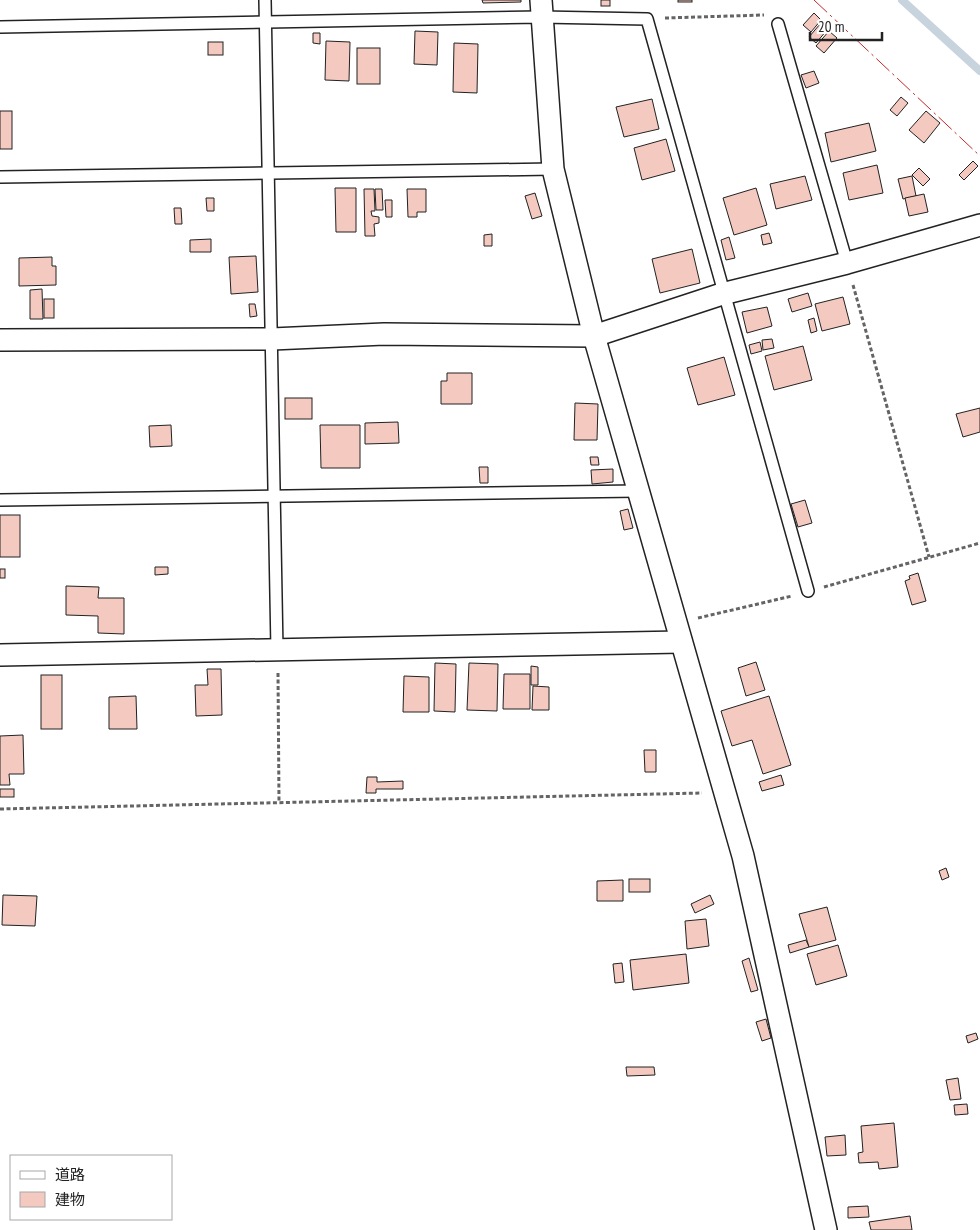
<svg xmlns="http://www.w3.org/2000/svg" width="980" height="1230" font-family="'PT Sans Narrow','Noto Sans JP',sans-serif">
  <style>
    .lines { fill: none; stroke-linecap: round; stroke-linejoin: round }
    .stream { stroke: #c7d3dd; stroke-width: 8 }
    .building { fill: #f3c9c0; stroke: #222 }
    .service-casing { stroke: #222; stroke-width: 14 }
    .minor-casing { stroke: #222; stroke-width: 24 }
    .path { stroke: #646464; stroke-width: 3; stroke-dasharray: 4 2.5; stroke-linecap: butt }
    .service { stroke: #fff; stroke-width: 11 }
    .minor { stroke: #fff; stroke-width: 21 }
    .power { stroke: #c62828; stroke-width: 1; stroke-dasharray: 18 4 2.5 4; stroke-linecap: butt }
  </style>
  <rect width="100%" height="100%" fill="#fff"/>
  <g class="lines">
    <!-- stream -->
    <path class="stream" d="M902 0 980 71"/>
  </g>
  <!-- building -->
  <g class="building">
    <path d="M482 0H521V2L483 3Z"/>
    <rect x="601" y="0" width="9" height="6"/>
    <rect x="678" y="0" width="14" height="2"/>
    <path d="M814 13 821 20 811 32 803 25Z"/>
    <path d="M820 24 827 30 816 43 809 37Z"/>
    <path d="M415 31 438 32 437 65 414 64Z"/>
    <path d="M829 31 837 38 824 53 816 46Z"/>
    <path d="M313 33H320V44L313 43Z"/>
    <path d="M326 41 350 42 349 81 325 80Z"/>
    <rect x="208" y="42" width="15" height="13"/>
    <path d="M454 43 478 44 477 93 453 92Z"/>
    <rect x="357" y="48" width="23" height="36"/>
    <path d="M814 71 819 83 806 88 801 75Z"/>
    <path d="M901 97 908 103 897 116 890 110Z"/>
    <path d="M652 99 659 129 624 137 616 107Z"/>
    <rect x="0" y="111" width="12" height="38"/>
    <path d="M926 111 940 123 924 143 909 130Z"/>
    <path d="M869 123 876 151 831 162 825 133Z"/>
    <path d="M666 139 675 171 642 180 634 148Z"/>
    <path d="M973 161 978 166 964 180 959 175Z"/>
    <path d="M877 165 883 193 849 200 843 173Z"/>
    <path d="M919 168 930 179 923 186 912 175Z"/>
    <path d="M805 176 812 200 776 209 770 184Z"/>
    <path d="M912 176 916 196 903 199 898 179Z"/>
    <path d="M335 188H356V232H336Z"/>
    <path d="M756 188 767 225 734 235 723 198Z"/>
    <path d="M364 189H374L375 211H371L372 216 379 217V223L374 224 375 236H365Z"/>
    <path d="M375 189H382L383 210H376Z"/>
    <path d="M407 189H426V212H417V217H408Z"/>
    <path d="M535 193 542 216 532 219 525 196Z"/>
    <path d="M924 194 928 212 909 216 905 198Z"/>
    <path d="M206 198H214V211H207Z"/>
    <path d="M385 200H392V217H386Z"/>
    <path d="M174 208H181L182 224H175Z"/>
    <path d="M769 233 772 243 763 245 761 235Z"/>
    <path d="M492 234V246H484V235Z"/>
    <path d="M729 237 735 258 726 260 721 240Z"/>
    <path d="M211 239V252H190V240Z"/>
    <path d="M692 249 700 283 660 293 652 259Z"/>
    <path d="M256 256 258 292 231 294 229 257Z"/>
    <path d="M52 257V266H56V285L19 286V258Z"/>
    <path d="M42 289 43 319H30V290Z"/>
    <path d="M808 293 812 306 792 312 788 299Z"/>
    <path d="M843 297 850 324 822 331 815 304Z"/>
    <rect x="44" y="299" width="10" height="19"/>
    <path d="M249 304H255L257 316 250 317Z"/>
    <path d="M767 307 772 326 747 333 742 312Z"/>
    <path d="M814 318 817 331 811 333 808 320Z"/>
    <path d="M772 339 774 348 763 350 762 340Z"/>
    <path d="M760 342 762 351 751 354 749 345Z"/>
    <path d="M803 346 812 380 774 390 765 356Z"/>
    <path d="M724 357 735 395 698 405 687 368Z"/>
    <path d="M447 373H472V404H441V381H447Z"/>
    <rect x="285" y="398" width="27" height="21"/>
    <path d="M575 403 598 404 597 440H574Z"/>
    <path d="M980 408V432L963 437 956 414Z"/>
    <path d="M398 422 399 443 365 444V423Z"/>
    <path d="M171 425 172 446 150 447 149 426Z"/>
    <path d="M320 425H360V468H321Z"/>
    <path d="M590 457H598L599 465H591Z"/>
    <path d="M479 467H488V483H480Z"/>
    <path d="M613 469V482L592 484 591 470Z"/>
    <path d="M805 500 812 523 798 527 791 504Z"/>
    <path d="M628 509 633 528 624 530 620 511Z"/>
    <rect x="0" y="515" width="20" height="42"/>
    <path d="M155 567H168V574L155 575Z"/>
    <rect x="0" y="569" width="5" height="9"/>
    <path d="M918 573 926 601 912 605 905 581 910 579 909 576Z"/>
    <path d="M66 586 99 587 98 598H124V634L98 633V616L66 615Z"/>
    <path d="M756 662 765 690 746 696 738 668Z"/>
    <path d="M435 663 456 664 455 712 434 711Z"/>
    <path d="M469 663 498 664 497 711 467 710Z"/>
    <path d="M531 666 538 667V685H531Z"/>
    <path d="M207 669H221L222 715 196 716 195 685H208Z"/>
    <path d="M504 674H530V709H503Z"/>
    <rect x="41" y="675" width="21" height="54"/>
    <path d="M404 676 429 677V712H403Z"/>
    <path d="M533 686 549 687V710H532Z"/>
    <path d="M136 696 137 729H109V697Z"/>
    <path d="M769 696 791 765 763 774 752 740 732 746 721 711Z"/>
    <path d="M23 735 24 774H9L10 785H0V736Z"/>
    <path d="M644 750H656V772H645Z"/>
    <path d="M781 775 784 785 762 791 759 782Z"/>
    <path d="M367 777H377V782L403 781V789H376V793H366Z"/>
    <rect x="0" y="789" width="14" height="8"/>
    <path d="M946 868 949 877 942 880 939 871Z"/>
    <rect x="629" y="879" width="21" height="13"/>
    <path d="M623 880V901H597V881Z"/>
    <path d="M3 895 37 896 35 926 2 925Z"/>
    <path d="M710 895 714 904 695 913 691 904Z"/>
    <path d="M827 907 836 940 809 947 799 914Z"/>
    <path d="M706 919 709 946 687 949 685 921Z"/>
    <path d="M806 940 809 947 790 953 788 945Z"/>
    <path d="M838 945 847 976 816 985 807 954Z"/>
    <path d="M686 954 689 983 633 990 630 960Z"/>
    <path d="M749 958 758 990 751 992 742 961Z"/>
    <path d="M622 963 624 982 615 983 613 964Z"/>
    <path d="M766 1019 771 1038 762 1041 756 1022Z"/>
    <path d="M976 1033 978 1039 968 1043 966 1036Z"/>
    <path d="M626 1067H654L655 1075 627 1076Z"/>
    <path d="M958 1078 961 1099 950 1100 946 1080Z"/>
    <path d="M967 1104 968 1114 955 1115 954 1105Z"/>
    <path d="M894 1123 898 1167 879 1169 878 1162 859 1163 858 1153 863 1152 861 1126Z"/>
    <path d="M845 1135 846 1155 827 1156 825 1137Z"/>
    <path d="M868 1206 869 1217 848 1218V1207Z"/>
    <path d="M910 1216 912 1230H871L869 1222Z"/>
  </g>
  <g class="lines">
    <!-- service casing -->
    <g class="service-casing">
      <g id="service">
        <path d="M265 0 277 650"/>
        <path d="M778 24 847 263"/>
        <path d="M0 27 541 17 647 19 808 591"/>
        <path d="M0 177 553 169"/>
        <path d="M0 500 638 491"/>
      </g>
    </g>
    <!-- minor casing -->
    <g class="minor-casing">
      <g id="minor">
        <path d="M541 0 553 169 594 336 743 856 826 1230"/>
        <path d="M0 340 272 339 384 334 594 336 722 294 847 263 980 225"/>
        <path d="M0 655 681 642"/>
      </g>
    </g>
    <!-- path -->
    <g class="path">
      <path d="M665 18 764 15"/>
      <path d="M853 285 929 557"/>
      <path d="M824 587 980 543"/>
      <path d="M698 618 792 596"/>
      <path d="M278 673 279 802"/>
      <path d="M0 809 702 793"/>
    </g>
    <!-- service -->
    <use href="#service" class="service"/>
    <!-- minor -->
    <use href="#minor" class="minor"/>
    <!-- power -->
    <path class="power" d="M814 0 980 156"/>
  </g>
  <!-- legend -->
  <rect x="10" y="1155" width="162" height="65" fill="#ffffff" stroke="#a7a7a7"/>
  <rect x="20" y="1171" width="25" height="8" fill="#ffffff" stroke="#a7a7a7"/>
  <text x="55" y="1180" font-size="15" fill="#222222">道路</text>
  <rect x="20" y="1192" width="25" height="15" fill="#f3c9c0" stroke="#a7a7a7"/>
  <text x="55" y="1205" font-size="15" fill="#222222">建物</text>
  <!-- scale -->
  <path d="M810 32v8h72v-8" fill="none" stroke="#222222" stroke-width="2.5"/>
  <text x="818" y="32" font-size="15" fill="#222222" stroke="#ffffff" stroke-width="4" paint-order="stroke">20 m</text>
</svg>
